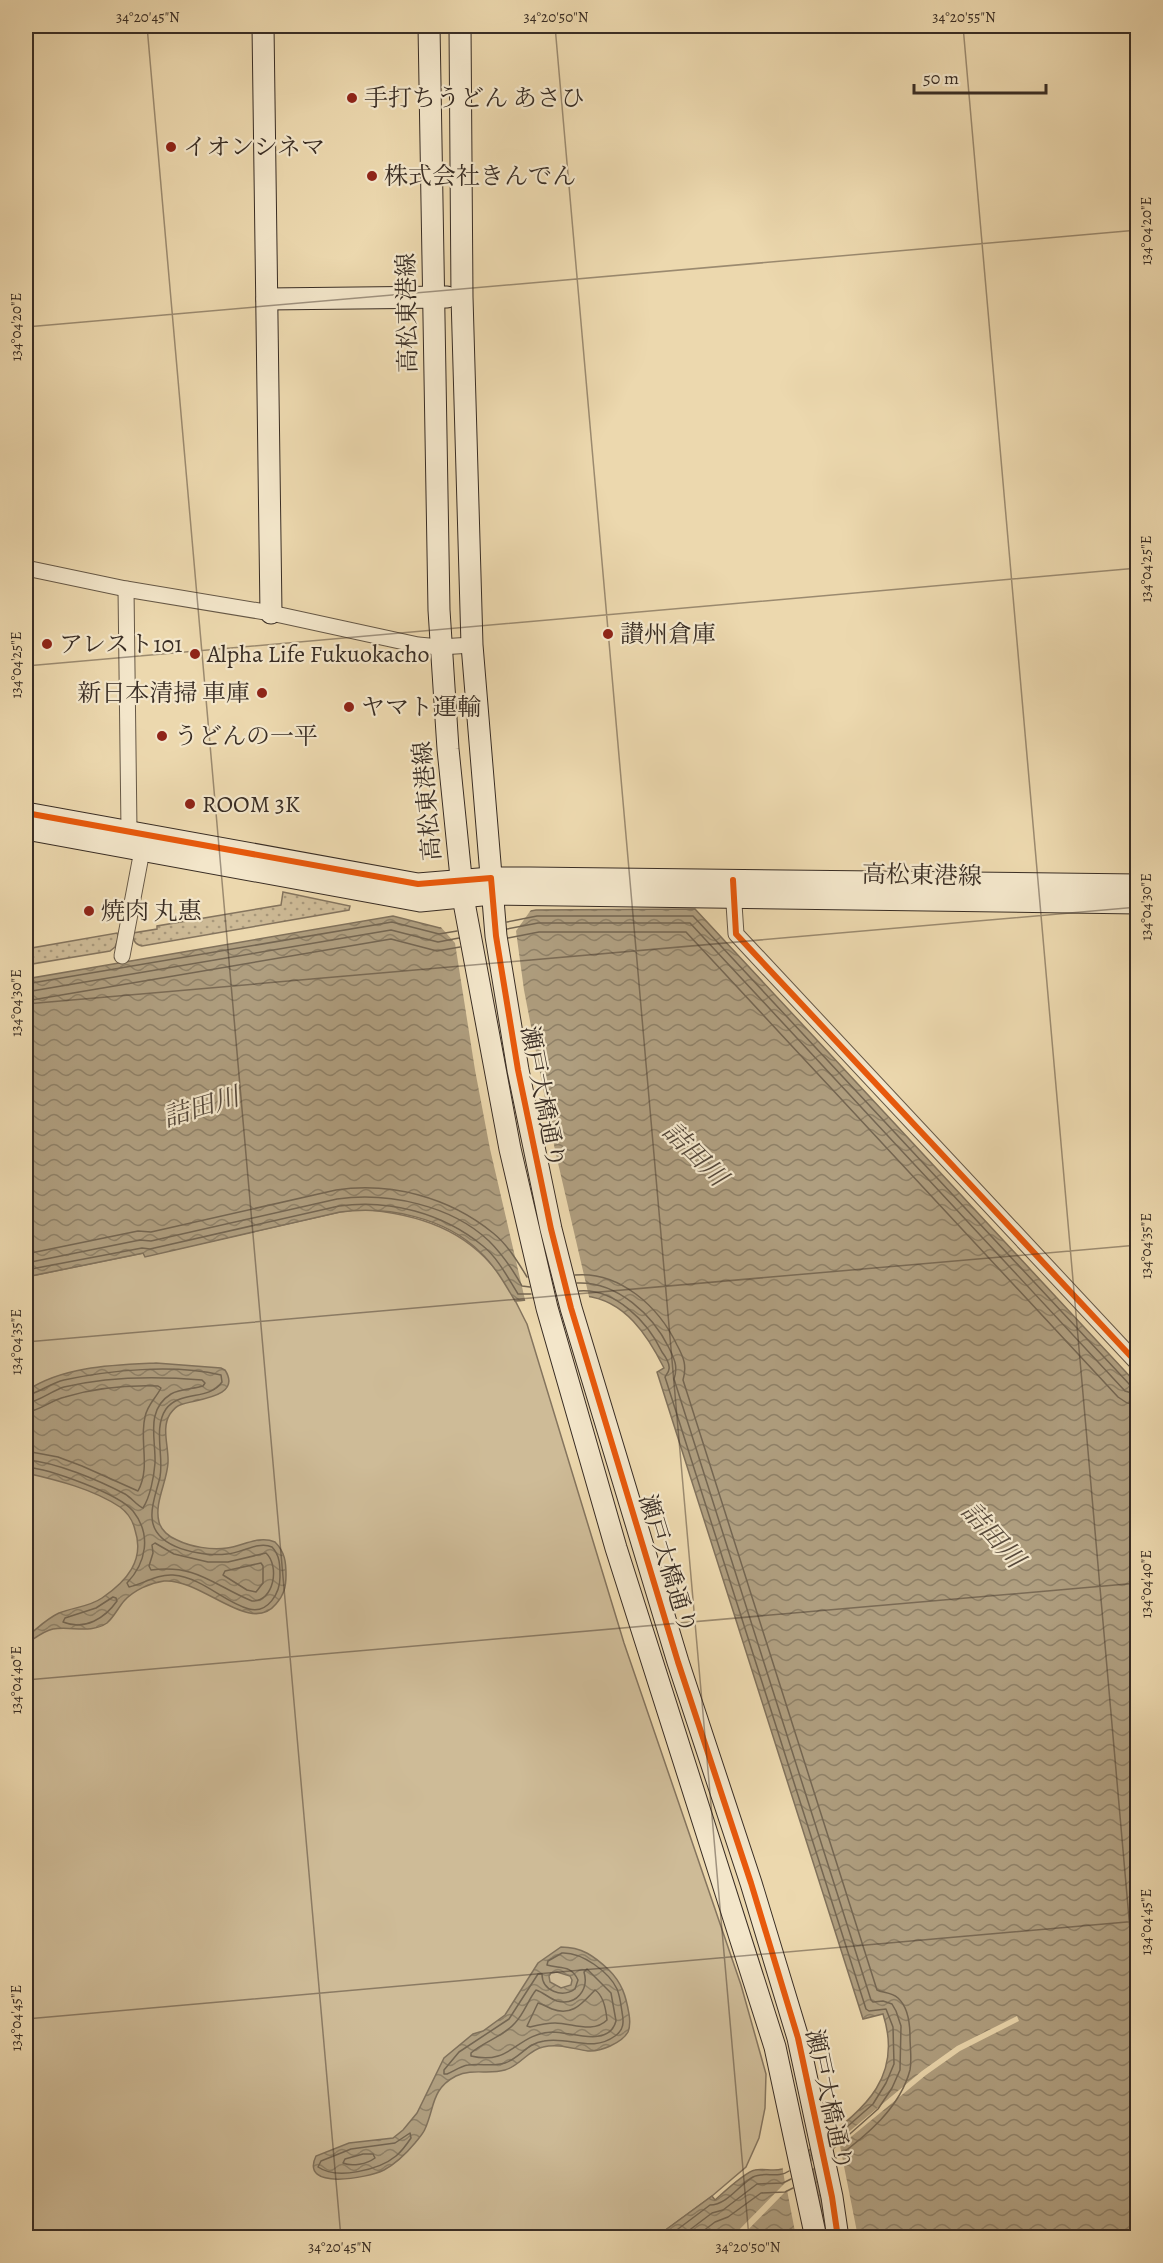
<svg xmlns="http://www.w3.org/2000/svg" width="1163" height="2263" font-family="Alegreya,'Noto Serif JP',serif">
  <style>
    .green { fill: #cebb97; stroke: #84745e; stroke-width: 1.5 }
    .park { fill: url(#park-dots); stroke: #84745e; stroke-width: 1.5 }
    .water { fill: url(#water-waves); stroke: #80715b; stroke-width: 1.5; fill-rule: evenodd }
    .pier { fill: #ecd8ae }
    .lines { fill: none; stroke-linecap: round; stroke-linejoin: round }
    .shore { stroke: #746652; stroke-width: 1.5 }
    .street-casing { stroke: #665846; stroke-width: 17 }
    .secondary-casing { stroke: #392d24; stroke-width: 23 }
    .street { stroke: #f3e6ca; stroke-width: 15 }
    .secondary { stroke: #f3e6ca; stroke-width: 21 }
    .cycleway-casing { stroke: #f3e6ca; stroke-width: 10 }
    .cycleway { stroke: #e8590c; stroke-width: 6 }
    .ticks { fill: none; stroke: #392d24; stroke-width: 1.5; stroke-opacity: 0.45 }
    .poi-dot { fill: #8f2418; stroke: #f3e6ca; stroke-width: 2 }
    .labels { text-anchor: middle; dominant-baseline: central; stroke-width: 4.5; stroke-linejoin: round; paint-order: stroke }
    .poi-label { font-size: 24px; fill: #392d24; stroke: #f3e6ca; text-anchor: start }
    .street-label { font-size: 24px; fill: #392d24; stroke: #f3e6ca }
    .water-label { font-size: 26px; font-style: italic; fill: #56493b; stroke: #f3e6ca }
    .neatline { fill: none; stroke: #392d24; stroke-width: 2 }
    .ticks-label { font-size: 15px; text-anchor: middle; fill: #392d24 }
  </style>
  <defs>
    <pattern id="park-dots" width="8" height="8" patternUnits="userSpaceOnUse" patternTransform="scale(1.5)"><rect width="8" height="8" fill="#cebb97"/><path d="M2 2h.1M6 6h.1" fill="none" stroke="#a8987b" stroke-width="1.8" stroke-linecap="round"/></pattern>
    <pattern id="water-waves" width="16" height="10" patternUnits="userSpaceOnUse" patternTransform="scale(1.5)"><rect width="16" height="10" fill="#af9e7f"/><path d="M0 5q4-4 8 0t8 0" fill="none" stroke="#8f8168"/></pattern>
  </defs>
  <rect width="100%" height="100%" fill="#ecd8ae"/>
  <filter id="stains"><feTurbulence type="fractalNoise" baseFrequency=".00333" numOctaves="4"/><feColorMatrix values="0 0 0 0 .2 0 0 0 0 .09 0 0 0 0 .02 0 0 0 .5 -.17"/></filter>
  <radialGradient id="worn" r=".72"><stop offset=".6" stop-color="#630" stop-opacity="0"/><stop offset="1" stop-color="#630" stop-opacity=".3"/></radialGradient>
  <!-- green -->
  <path class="green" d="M361 1209C418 1214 468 1229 502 1278 512 1292 519 1309 527 1324L624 1643 741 1985 766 2074 765 2108 759 2138 746 2167 712 2196 656 2237H26V1277L144 1253 145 1256 340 1212Z"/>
  <!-- park -->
  <g class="park">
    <path d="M283 892 350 906 349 910 142 946C135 944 133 941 133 933L157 929V926L281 905Z"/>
    <path d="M117 933 119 937 115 947 110 951 26 965V949Z"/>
  </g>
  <!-- water -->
  <g class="water">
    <path d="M695 909 1137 1384V2237H656L712 2196 715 2200C724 2192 745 2172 755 2170 763 2168 774 2172 782 2169 795 2163 808 2150 820 2142 866 2108 903 2076 883 2014L863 2019 657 1372 664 1368C648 1336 625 1300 585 1296 564 1295 537 1300 515 1301 505 1284 495 1266 480 1252 445 1217 387 1206 340 1212L145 1257 143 1253 26 1277V979L393 916 440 928 536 910Z"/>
    <path d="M156 1363 221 1368 225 1370C243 1398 194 1399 180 1405 176 1406 173 1410 170 1414 161 1428 169 1447 168 1463 167 1482 154 1503 159 1522 161 1530 169 1537 177 1540 191 1547 211 1550 227 1548 243 1546 259 1535 275 1542 285 1552 286 1562 286 1575 286 1587 284 1595 276 1604 250 1636 202 1578 164 1581 150 1583 134 1590 124 1601 118 1608 114 1617 107 1623 91 1634 71 1626 53 1629 43 1631 34 1639 26 1644V1637C37 1629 46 1619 59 1613 74 1607 89 1607 102 1598 127 1581 145 1560 135 1530 133 1521 128 1513 120 1507 93 1489 57 1480 26 1473V1391C63 1366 113 1365 156 1363Z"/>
    <path d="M561 1947C582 1947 594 1956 609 1970 622 1983 626 1996 629 2014 630 2020 630 2027 628 2032 622 2043 600 2052 588 2051 573 2049 559 2043 543 2047 528 2050 520 2066 505 2070 488 2075 473 2068 456 2076 431 2089 435 2107 425 2129 423 2134 418 2139 415 2143 405 2155 397 2163 384 2170 368 2178 299 2191 316 2156L349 2143 393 2138 403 2130 417 2113 444 2058 473 2034 483 2031 505 2015 538 1963ZM557 1972 570 1976 572 1980 571 1985 561 1988 550 1982 549 1976 551 1973Z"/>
  </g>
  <!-- pier -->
  <g class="pier">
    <path d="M533 907 516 931 524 990 555 1150 590 1301 585 1299 526 1304 490 1149 475 1070 455 943 439 925Z"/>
    <path d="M1017 2016 1019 2021 960 2051 926 2075 840 2146 858 2237H828L815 2167 812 2169 824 2237H796L787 2190 740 2238 732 2237 785 2183 782 2165 807 2147 811 2162 813 2160 810 2145 835 2126 839 2140 922 2071 957 2046Z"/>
  </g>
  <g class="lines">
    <!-- shore -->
    <g class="shore">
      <path d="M507 922 537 916H693L1130 1385 1138 1388"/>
      <path d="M507 929 538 923H690L1125 1391 1138 1395"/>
      <path d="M508 938 539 932H686L1118 1397 1127 1403 1138 1404"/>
      <path d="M26 984 392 922 439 934 457 931"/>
      <path d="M26 992 391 930 438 942 459 938"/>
      <path d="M26 1001 391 939 437 951 460 947"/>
      <path d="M26 1254 138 1231 151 1232 336 1190C391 1182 449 1197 493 1233 507 1244 518 1262 527 1277"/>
      <path d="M26 1263 140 1240 151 1241 337 1199C388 1192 451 1205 489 1241 502 1254 513 1270 522 1286L530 1287"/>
      <path d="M26 1270 142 1248 150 1249 339 1206C389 1199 443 1213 483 1246 498 1258 508 1278 518 1294H531"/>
      <path d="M575 1275C620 1271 659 1307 677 1345 684 1358 687 1366 683 1380L877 1990C883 1993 891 1992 898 1998 908 2007 910 2024 910 2037 910 2047 912 2060 910 2070 900 2108 866 2136 836 2158"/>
      <path d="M577 1283C617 1281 653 1315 669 1348 675 1360 678 1367 674 1379L871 2000 873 2002 883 2001 892 2004 896 2011 901 2026 900 2070 892 2088 878 2109 834 2148"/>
      <path d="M579 1291C615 1288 648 1322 662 1352 665 1356 670 1364 669 1369 669 1372 666 1375 665 1377L866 2009 869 2011 886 2009 893 2027 894 2064 886 2083 873 2104 832 2140"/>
      <path d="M26 1395C38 1394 50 1383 64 1380 111 1370 173 1364 221 1375L222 1382C209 1401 180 1390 166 1409 153 1428 164 1456 160 1477 157 1490 151 1504 152 1517 153 1549 203 1557 227 1554 241 1553 258 1541 272 1547 280 1555 280 1566 280 1577 280 1593 268 1614 249 1609 223 1602 204 1578 173 1575 156 1574 144 1584 129 1587L127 1583C146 1563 152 1535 133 1511 118 1493 49 1469 26 1467"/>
      <path d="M26 1403C39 1402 51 1391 64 1387 110 1376 156 1376 202 1380L205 1383 203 1386C193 1389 180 1389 171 1394 145 1410 156 1439 155 1463 154 1477 150 1497 143 1508 137 1506 132 1498 125 1494 98 1480 56 1462 26 1460"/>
      <path d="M26 1412C40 1411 51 1400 65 1397 95 1388 127 1385 158 1386L161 1388C156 1398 147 1405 145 1417 139 1441 151 1467 138 1491L82 1466 58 1457 26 1451"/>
      <path d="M155 1543 174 1554 208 1562H228L266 1553C280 1566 274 1602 252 1601 213 1585 197 1564 151 1570L149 1566 153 1553 152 1545Z"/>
      <path d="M261 1563 263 1566V1583L256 1592 247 1590 223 1575 225 1571Z"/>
      <path d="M113 1597 116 1598 117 1601C105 1618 85 1631 63 1622L65 1618 96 1608Z"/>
      <path d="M562 1953C582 1952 609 1972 617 1989 620 1996 621 2005 622 2012 624 2022 624 2030 615 2036 592 2053 569 2036 544 2041 527 2043 520 2058 505 2063 493 2067 480 2063 468 2065 461 2066 454 2071 447 2074H444V2070L459 2052 509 2019 538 1974H542C542 1991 562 1998 575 1989L578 1980C571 1964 559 1969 547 1965L548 1961Z"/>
      <path d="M587 1969 611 1993 616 2021C609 2048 571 2032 553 2032 516 2033 512 2066 471 2056V2053C484 2041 503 2037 515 2023 524 2014 528 2000 536 1990 543 1992 550 1999 557 2001 577 2006 589 1989 584 1972Z"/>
      <path d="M595 1990C604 1996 606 2009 607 2020 593 2034 572 2023 555 2023 546 2023 538 2025 530 2027L527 2026 538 2003C543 2004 547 2007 552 2009 573 2017 583 2002 595 1990Z"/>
      <path d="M410 2133 411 2138C407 2144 402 2151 396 2156 379 2170 337 2180 318 2167L321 2161 351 2149 395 2143Z"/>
      <path d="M363 2154H373L375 2158C367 2164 352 2167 343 2163L345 2159Z"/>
      <path d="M666 2238 710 2205C727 2205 739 2185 753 2177 764 2171 778 2179 789 2171"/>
      <path d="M679 2238 712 2213 723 2210 757 2184 783 2183 791 2179"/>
      <path d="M694 2238 715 2222 728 2217 761 2193 785 2192 793 2188"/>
    </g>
    <!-- street casing -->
    <g class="street-casing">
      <g id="street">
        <path d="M26 568 126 589 271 613 418 645 440 647 472 645"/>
        <path d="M126 589 129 830"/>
        <path d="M733 889 736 934 1138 1364"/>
        <path d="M122 956 144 840"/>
      </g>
    </g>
    <!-- secondary casing -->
    <g class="secondary-casing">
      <g id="secondary">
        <path d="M263 26 271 613"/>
        <path d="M429 26 439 610 448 749 463 897 510 1149 547 1308 616 1548 775 2047 816 2238"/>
        <path d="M460 26 462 297 472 645 496 936 518 1070 551 1229 571 1308 678 1662 751 1883 798 2038 832 2197 838 2238"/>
        <path d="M267 299 447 297"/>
        <path d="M26 813 418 884 491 878H530L1138 885"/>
        <path d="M26 829 420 901 492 894 1138 903"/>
      </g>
    </g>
    <!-- street -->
    <use href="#street" class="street"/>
    <!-- secondary -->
    <use href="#secondary" class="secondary"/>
    <!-- cycleway casing -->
    <g class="cycleway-casing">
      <g id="cycleway">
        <path d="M26 813 418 884 491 878 496 936 518 1070 551 1229 571 1308 678 1662 751 1883 798 2038 832 2197 838 2238"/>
        <path d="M733 880 736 934 1138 1364"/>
      </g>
    </g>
    <!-- cycleway -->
    <use href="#cycleway" class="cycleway"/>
  </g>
  <!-- ticks -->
  <path class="ticks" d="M147 26 341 2238M555 26 749 2238M963 26 1138 2021M26 327 1138 230M26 666 1138 568M26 1004 1138 907M26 1342 1138 1245M26 1680 1138 1583M26 2019 1138 1921"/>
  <!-- markers -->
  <g class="poi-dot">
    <circle cx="352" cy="98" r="6"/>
    <circle cx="171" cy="147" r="6"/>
    <circle cx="372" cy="176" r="6"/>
    <circle cx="608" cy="634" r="6"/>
    <circle cx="47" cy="644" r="6"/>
    <circle cx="195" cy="654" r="6"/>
    <circle cx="262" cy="693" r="6"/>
    <circle cx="349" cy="707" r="6"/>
    <circle cx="162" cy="736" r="6"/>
    <circle cx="190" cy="804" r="6"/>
    <circle cx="89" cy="911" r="6"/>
  </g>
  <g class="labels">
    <!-- poi labels -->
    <g class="poi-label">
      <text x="364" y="98">手打ちうどん あさひ</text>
      <text x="183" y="147">イオンシネマ</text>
      <text x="384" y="176">株式会社きんでん</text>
      <text x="620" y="634">讃州倉庫</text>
      <text x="59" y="644">アレスト101</text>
      <text x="207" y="654">Alpha Life Fukuokacho</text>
      <text x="250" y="693" text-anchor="end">新日本清掃 車庫</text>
      <text x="361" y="707">ヤマト運輸</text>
      <text x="174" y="736">うどんの一平</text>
      <text x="202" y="804">ROOM 3K</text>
      <text x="101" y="911">焼肉 丸惠</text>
    </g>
    <!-- street labels -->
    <g class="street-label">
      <text transform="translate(407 313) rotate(-91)">高松東港線</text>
      <text transform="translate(427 801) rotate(-95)">高松東港線</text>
      <text transform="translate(922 875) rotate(1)">高松東港線</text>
      <text transform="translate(543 1097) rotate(79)">瀬戸大橋通り</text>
      <text transform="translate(668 1564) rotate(73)">瀬戸大橋通り</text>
      <text transform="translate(829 2100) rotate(78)">瀬戸大橋通り</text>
    </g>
    <!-- water labels -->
    <g class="water-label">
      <text transform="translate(201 1107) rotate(-17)">詰田川</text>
      <text transform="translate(695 1154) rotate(45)">詰田川</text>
      <text transform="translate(993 1535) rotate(48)">詰田川</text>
    </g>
  </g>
  <!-- margin -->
  <rect width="1163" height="2263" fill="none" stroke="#ecd8ae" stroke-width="66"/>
  <!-- scale -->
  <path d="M914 84v9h132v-9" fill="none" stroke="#392d24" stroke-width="3"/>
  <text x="923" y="84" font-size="18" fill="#392d24" stroke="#f3e6ca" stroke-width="4.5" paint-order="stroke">50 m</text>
  <rect x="33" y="33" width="1097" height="2197" class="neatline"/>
  <g class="ticks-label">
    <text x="148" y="22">34°20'45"N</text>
    <text x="556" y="22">34°20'50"N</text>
    <text x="964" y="22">34°20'55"N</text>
    <text transform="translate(1146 231) rotate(-90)" y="5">134°04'20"E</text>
    <text transform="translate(16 327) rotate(-90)" y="5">134°04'20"E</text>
    <text transform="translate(1146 569) rotate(-90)" y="5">134°04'25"E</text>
    <text transform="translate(16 665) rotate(-90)" y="5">134°04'25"E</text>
    <text transform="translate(1146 907) rotate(-90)" y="5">134°04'30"E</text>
    <text transform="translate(16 1003) rotate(-90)" y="5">134°04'30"E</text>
    <text transform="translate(1146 1246) rotate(-90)" y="5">134°04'35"E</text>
    <text transform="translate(16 1342) rotate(-90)" y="5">134°04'35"E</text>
    <text transform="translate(1146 1584) rotate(-90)" y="5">134°04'40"E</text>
    <text transform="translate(16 1680) rotate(-90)" y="5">134°04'40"E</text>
    <text transform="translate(1146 1922) rotate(-90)" y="5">134°04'45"E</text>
    <text transform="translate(16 2018) rotate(-90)" y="5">134°04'45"E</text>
    <text x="340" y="2252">34°20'45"N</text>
    <text x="748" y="2252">34°20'50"N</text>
  </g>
  <rect width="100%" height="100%" filter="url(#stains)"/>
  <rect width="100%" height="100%" fill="url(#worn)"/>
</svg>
